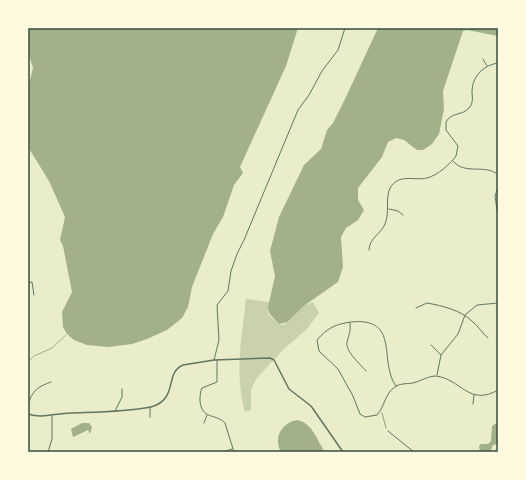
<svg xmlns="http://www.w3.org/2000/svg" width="526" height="480" font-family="'Source Sans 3',sans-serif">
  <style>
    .green { fill: #cad2ad }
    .water { fill: #a3b18a }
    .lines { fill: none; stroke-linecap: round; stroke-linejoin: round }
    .stream { stroke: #a3b18a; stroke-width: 1 }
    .path { stroke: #344e41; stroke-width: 0.5 }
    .minor { stroke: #617663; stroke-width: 1 }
    .tertiary { stroke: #617663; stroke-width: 1.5 }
    .neatline { fill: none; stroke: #344e41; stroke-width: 1.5 }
  </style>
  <rect width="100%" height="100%" fill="#e9edc9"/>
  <!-- green -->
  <path class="green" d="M246 299 269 302 268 314 279 324 283 325 305 305 313 302 319 313 307 329 284 349 256 379 251 390V410L245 412C234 372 242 338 246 299Z"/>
  <!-- water -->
  <g class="water">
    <path d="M28 28H298L286 66 240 167 243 173 234 185 223 217 213 234 192 287 188 307 182 318 167 330 147 339 132 344 108 347 87 345 74 340 67 334 63 327 62 312 72 292 63 246 60 240 65 217 49 181 28 147V88L33 68 28 52Z"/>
    <path d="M378 28H498V36L467 30 463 31 443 91 444 109 439 134 432 144 423 150H417L404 140 396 138 388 142 382 157 358 188V200L364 210 358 220 346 228 341 237 343 267 338 282 305 305 287 322 279 324 269 313 268 307 275 276 270 251 279 217 304 165 321 149 327 130 333 123 345 99Z"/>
    <path d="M297 420C313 423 317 441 325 452H281C273 437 282 423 297 420Z"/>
    <path d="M498 422V444L493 445 490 452H480L479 446 481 444H488L491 441 492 426Z"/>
    <path d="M82 423H89L92 427 90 434 88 430 73 437 71 429Z"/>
  </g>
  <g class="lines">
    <!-- stream -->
    <path class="stream" d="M28 362 34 356 52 348 66 335"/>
    <!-- path -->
    <path class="path" d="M382 413 386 428"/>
    <!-- minor -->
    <g class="minor">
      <path d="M483 59 487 66"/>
      <path d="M453 161C465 176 486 163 498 175"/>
      <path d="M498 187 495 196 498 217"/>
      <path d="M389 209 398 211 403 215"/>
      <path d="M369 250C369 238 381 234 385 224 390 212 385 199 390 188 399 173 414 181 427 178 438 175 449 165 456 156L458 146 446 130V122C451 112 462 116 469 108 474 102 472 97 472 90 473 75 484 65 498 63"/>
      <path d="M28 283 32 282 34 295"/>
      <path d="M416 308 427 303C443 306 461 310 473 322 479 327 482 333 488 338"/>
      <path d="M350 323C351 331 349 334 347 342 345 351 360 364 366 371"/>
      <path d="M431 345 441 355"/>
      <path d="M214 360 219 340 217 305 228 291 231 271 237 254 244 240 298 110 309 95 322 71 338 50 345 28"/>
      <path d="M217 360V382L202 388C200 392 200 397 200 401 202 420 215 413 225 423L234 452"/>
      <path d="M437 375 441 355 458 334 465 315 477 305 498 303"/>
      <path d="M396 386C378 362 401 317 351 322 336 324 327 328 317 340L319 351 338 369 353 396 360 414 365 417 377 415C385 406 385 393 395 387 400 383 408 384 413 383 421 381 428 376 436 376 461 379 469 407 498 390"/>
      <path d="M473 404 474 395"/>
      <path d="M28 405C32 391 37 387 51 382"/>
      <path d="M150 407V417"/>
      <path d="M115 411 122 397V389"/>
      <path d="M204 423 207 415"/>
      <path d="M388 431 414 452"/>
      <path d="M48 452 52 439V416"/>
      <path d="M223 452 232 449"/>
    </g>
    <!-- tertiary -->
    <path class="tertiary" d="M28 414C43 419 55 413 71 413 98 412 124 412 151 407 179 399 164 373 183 365L214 360 270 358 274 360 289 389 311 406 343 452"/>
  </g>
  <!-- border -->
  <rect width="526" height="480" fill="none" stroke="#fefae0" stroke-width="58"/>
  <rect x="29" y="29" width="468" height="422" class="neatline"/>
</svg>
